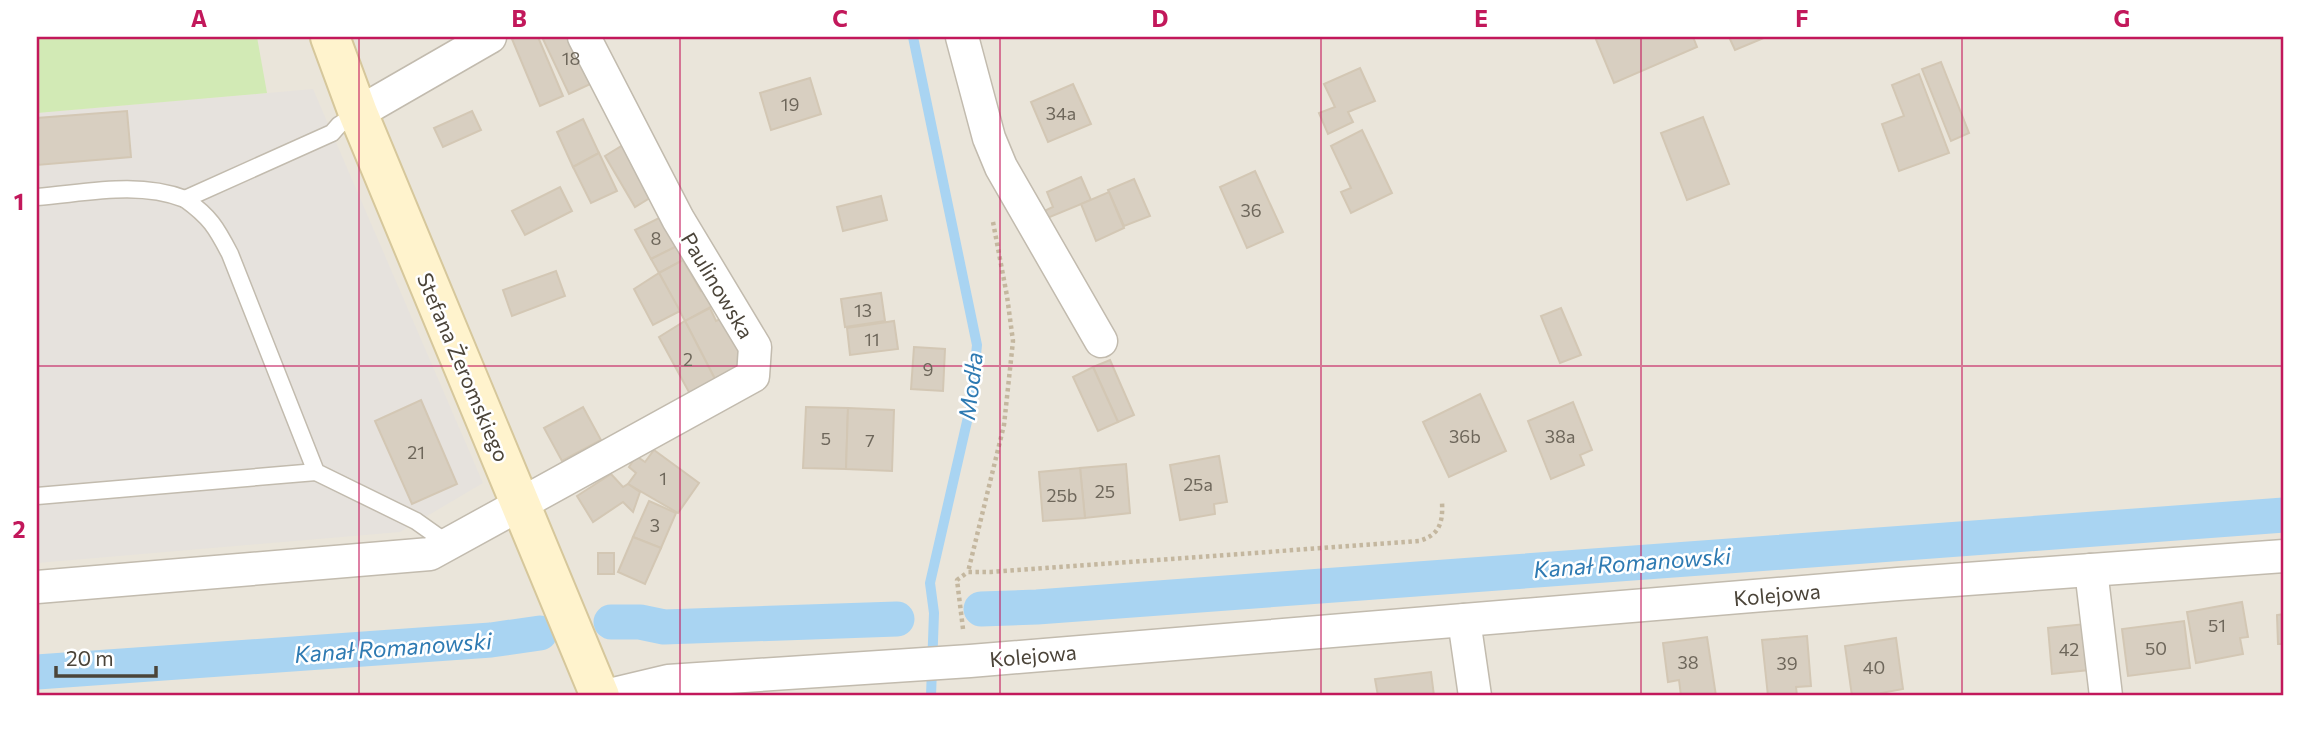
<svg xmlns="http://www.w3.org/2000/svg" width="2321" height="733" font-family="Commissioner,sans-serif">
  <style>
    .residential { fill: #eae5da }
    .industrial { fill: #e6e2dd }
    .green { fill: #d2eab5 }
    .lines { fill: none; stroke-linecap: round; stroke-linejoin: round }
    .stream { stroke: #a9d4f2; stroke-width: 10 }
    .canal { stroke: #a9d4f2; stroke-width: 35 }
    .building { fill: #d8cfc1; stroke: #d3c7b4; stroke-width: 2 }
    .lane-casing { stroke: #c2bbae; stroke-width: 19 }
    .street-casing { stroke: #c2bbae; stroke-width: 35 }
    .secondary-casing { stroke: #d6c79b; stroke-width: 42 }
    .path { stroke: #c4b79f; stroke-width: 4.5; stroke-dasharray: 3.5 3.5; stroke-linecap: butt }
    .lane { stroke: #fff; stroke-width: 16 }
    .street { stroke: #fff; stroke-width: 32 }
    .secondary { stroke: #fff3cd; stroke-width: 38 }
    .grid { fill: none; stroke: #c2185b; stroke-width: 2; stroke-opacity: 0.55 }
    .labels { text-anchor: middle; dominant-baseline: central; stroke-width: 5; stroke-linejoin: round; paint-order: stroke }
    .number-label { font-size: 18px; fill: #6e675b }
    .street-label { font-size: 21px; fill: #4b4439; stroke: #fff }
    .water-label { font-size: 23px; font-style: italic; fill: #2e7ab2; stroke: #fff }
    .neatline { fill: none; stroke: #c2185b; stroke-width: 2.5 }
    .grid-label { font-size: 23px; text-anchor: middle; font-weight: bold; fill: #c2185b }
  </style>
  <rect width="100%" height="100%" fill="#f6f3ec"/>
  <!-- residential -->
  <rect class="residential" x="37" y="37" width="2247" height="659"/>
  <!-- industrial -->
  <path class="industrial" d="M313 89 483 483 400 532 37 563V113Z"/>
  <!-- green -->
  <path class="green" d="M37 37H257L267 93 37 113Z"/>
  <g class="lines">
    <!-- stream -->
    <path class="stream" d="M913 37 977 345 971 404 930 583 934 613 931 696"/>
    <!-- canal -->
    <g class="canal">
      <path d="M981 609 1037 607 2284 515"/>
      <path d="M611 622H640L664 627 897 619"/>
      <path d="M37 672 491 640 540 633"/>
    </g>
  </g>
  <!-- building -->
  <g class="building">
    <path d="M517 37H538L563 96 540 106 512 39Z"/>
    <path d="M542 37H579L599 80 569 94Z"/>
    <path d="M1595 37H1693L1697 47 1614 83Z"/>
    <path d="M1729 37H1766L1735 50Z"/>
    <path d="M1941 62 1969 133 1951 141 1922 69Z"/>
    <path d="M1360 68 1375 101 1348 112 1353 122 1328 134 1319 113 1335 107 1324 84Z"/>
    <path d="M1919 74 1949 153 1899 171 1882 124 1904 116 1892 85Z"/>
    <path d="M810 78 821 114 771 130 760 93Z"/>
    <path d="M1073 84 1091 124 1048 142 1031 102Z"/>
    <path d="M127 111 131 157 37 165V118Z"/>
    <path d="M472 111 481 130 443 147 434 128Z"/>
    <path d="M1703 117 1729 184 1687 200 1661 133Z"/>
    <path d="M583 119 599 153 573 167 557 132Z"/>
    <path d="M1362 130 1392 193 1351 213 1341 192 1351 188 1331 146Z"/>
    <path d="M628 142 658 193 635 207 605 156Z"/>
    <path d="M599 153 617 191 591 203 573 167Z"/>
    <path d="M1255 171 1283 232 1247 248 1220 187Z"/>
    <path d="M1081 177 1091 200 1045 219 1042 212 1053 207 1047 192Z"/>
    <path d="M1134 179 1150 216 1124 226 1108 190Z"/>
    <path d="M560 187 572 211 525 235 512 211Z"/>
    <path d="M1109 192 1124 228 1096 241 1081 204Z"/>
    <path d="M881 196 887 220 843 231 837 207Z"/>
    <path d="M663 216 677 246 651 259 635 230Z"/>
    <path d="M677 246 683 260 659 273 651 259Z"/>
    <path d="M683 260 701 291 712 284 721 301 685 321 659 273Z"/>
    <path d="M556 271 565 296 512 316 503 290Z"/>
    <path d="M659 273 680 311 653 325 634 289Z"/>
    <path d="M881 293 885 321 845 327 841 299Z"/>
    <path d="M710 308 716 321 725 317 744 361 741 369 716 381 685 321Z"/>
    <path d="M1561 308 1581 355 1560 363 1541 316Z"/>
    <path d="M685 321 716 381 690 394 659 337Z"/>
    <path d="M894 321 898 349 850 355 847 328Z"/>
    <path d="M914 347 945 349 943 391 911 389Z"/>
    <path d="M1110 360 1134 415 1118 422 1093 367Z"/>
    <path d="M1093 367 1118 422 1098 431 1073 377Z"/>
    <path d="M1480 394 1506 451 1449 477 1423 422Z"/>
    <path d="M421 400 457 484 412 504 375 421Z"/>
    <path d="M1573 402 1592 450 1580 455 1584 465 1551 479 1528 421Z"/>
    <path d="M583 407 601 440 562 461 544 428Z"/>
    <path d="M806 407 848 408 846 469 803 468Z"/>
    <path d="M848 408 894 410 892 471 846 469Z"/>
    <path d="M654 450 699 483 678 513 628 484 636 473 629 467 636 456 645 462Z"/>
    <path d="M1219 456 1227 502 1214 504 1215 514 1180 520 1170 465Z"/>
    <path d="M1126 464 1130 513 1085 518 1080 468Z"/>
    <path d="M1080 468 1085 518 1043 521 1039 472Z"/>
    <path d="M611 474 623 487 628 484 640 492 633 512 623 502 593 522 577 496Z"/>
    <path d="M649 501 676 513 661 548 633 537Z"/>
    <path d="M633 537 661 548 645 584 618 572Z"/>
    <rect x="598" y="553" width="16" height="21"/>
    <path d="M2242 602 2248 637 2240 638 2243 654 2196 663 2187 612Z"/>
    <path d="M2284 614V644H2278L2277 615Z"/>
    <path d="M2184 621 2190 668 2128 676 2122 629Z"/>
    <path d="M2085 624 2089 670 2052 674 2048 628Z"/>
    <path d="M1807 636 1811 686 1796 687 1797 696H1768L1762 640Z"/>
    <path d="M1707 637 1716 696H1681L1679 680 1668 682 1663 643Z"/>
    <path d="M1896 638 1903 689 1881 693V696H1852L1845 646Z"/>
    <path d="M1431 672 1434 696H1378L1375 679Z"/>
  </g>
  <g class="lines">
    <!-- lane casing -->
    <g class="lane-casing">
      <g id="lane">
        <path d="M358 113 339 125 332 133 185 199C210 217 216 227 230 254L316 472 416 521 447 543"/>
        <path d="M37 197C87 193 137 181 185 199"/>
        <path d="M37 496 316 472"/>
      </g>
    </g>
    <!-- street casing -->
    <g class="street-casing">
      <g id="street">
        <path d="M962 37 989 138 1001 167 1101 341"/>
        <path d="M358 113 490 37"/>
        <path d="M2091 570 2106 696"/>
        <path d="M37 587 430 554 753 376 755 347 678 219 584 37"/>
        <path d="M1464 620 1475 696"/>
        <path d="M605 696 668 681 970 661 1898 584 2284 556"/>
      </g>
    </g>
    <!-- secondary casing -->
    <g class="secondary-casing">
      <path id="secondary" d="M330 37 358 113 600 696"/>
    </g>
    <!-- path -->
    <g class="path">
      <path d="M993 222 1007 296 1013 341 1004 425 968 572H991L1419 541C1440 535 1443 522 1442 502"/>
      <path d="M963 629 957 580 968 572"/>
    </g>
    <!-- lane -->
    <use href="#lane" class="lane"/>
    <!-- street -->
    <use href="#street" class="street"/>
    <!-- secondary -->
    <use href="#secondary" class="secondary"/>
  </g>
  <!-- grid -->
  <path class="grid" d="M359 37V696M680 37V696M1000 37V696M1321 37V696M1641 37V696M1962 37V696M37 366H2284"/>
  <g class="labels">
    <!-- number labels -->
    <g class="number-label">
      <text x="571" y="58">18</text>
      <text x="790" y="104">19</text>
      <text x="1061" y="113">34a</text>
      <text x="1251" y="210">36</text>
      <text x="656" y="238">8</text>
      <text x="863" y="310">13</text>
      <text x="872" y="339">11</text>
      <text x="688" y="359">2</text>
      <text x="928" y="369">9</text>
      <text x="1465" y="436">36b</text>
      <text x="1560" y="436">38a</text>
      <text x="826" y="438">5</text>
      <text x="870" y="440">7</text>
      <text x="416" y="452">21</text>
      <text x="663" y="478">1</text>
      <text x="1198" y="484">25a</text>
      <text x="1105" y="491">25</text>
      <text x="1062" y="495">25b</text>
      <text x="655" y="525">3</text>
      <text x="2217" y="625">51</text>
      <text x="2156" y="648">50</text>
      <text x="2069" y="649">42</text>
      <text x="1688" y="662">38</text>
      <text x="1787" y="663">39</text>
      <text x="1874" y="667">40</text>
    </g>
    <!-- street labels -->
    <g class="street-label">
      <text transform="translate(718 285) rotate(59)">Paulinowska</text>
      <text transform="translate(464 367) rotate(67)">Stefana Żeromskiego</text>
      <text transform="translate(1777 594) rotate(-5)">Kolejowa</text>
      <text transform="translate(1033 655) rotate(-5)">Kolejowa</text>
    </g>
    <!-- water labels -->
    <g class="water-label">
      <text transform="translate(970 386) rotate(-83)">Modła</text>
      <text transform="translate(1632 562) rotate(-4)">Kanał Romanowski</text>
      <text transform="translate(393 647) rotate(-4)">Kanał Romanowski</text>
    </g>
  </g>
  <!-- border -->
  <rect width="2321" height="733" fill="none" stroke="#ffffff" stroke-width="77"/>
  <!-- scale -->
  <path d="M56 666v10h100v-10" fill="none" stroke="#4b4439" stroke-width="3.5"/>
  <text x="66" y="666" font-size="21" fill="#4b4439" stroke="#ffffff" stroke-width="5" paint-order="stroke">20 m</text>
  <rect x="38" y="38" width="2244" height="656" class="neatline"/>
  <g class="grid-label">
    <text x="199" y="27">A</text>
    <text x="519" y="27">B</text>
    <text x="840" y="27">C</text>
    <text x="1160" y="27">D</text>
    <text x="1481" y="27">E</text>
    <text x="1802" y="27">F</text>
    <text x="2122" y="27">G</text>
    <text x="19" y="210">1</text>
    <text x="19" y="538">2</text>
  </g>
</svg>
